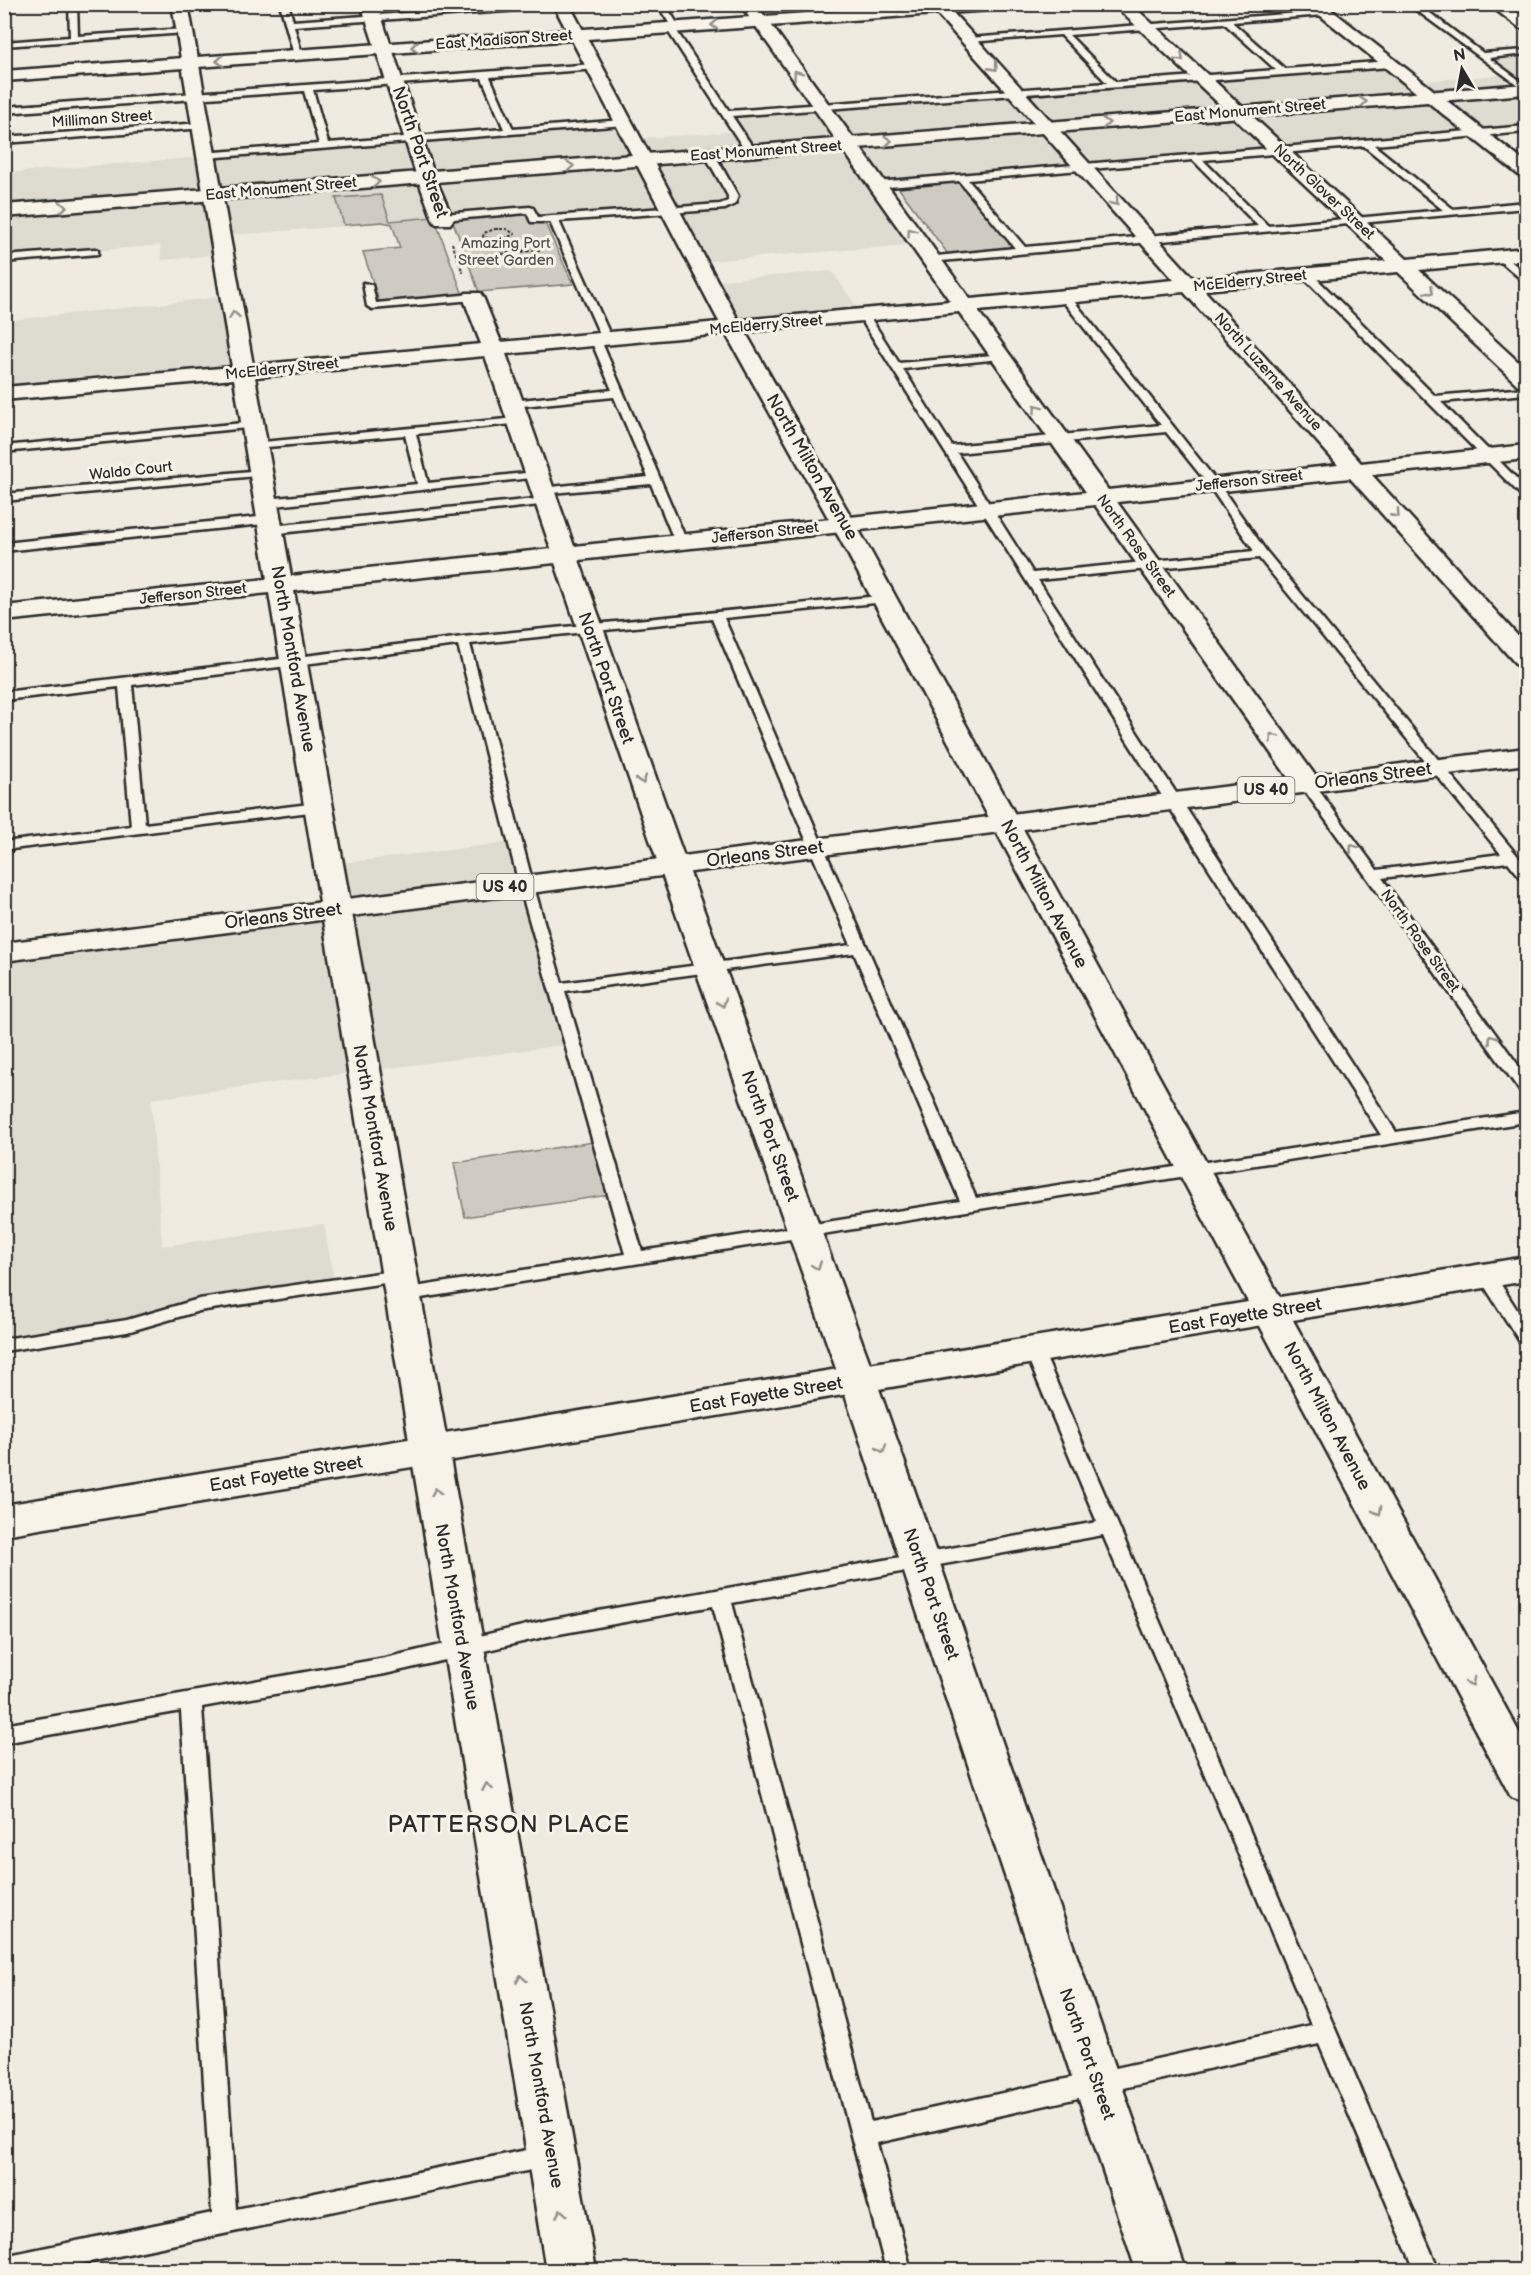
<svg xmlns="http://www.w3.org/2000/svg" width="1531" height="2275" font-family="'Balsamiq Sans',sans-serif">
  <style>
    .built { fill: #dedbd1 }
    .green { fill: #cfcbc2; stroke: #7d7b76; stroke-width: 1.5 }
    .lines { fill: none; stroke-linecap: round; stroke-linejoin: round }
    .lane-casing { stroke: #2b2b2b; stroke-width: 5 }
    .street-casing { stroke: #2b2b2b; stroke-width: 5 }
    .secondary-casing { stroke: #2b2b2b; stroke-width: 5 }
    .primary-casing { stroke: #2b2b2b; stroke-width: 5 }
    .path { stroke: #2b2b2b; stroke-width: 2; stroke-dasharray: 3 2; stroke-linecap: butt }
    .lane { fill: #f7f3e8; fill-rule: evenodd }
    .street { fill: #f7f3e8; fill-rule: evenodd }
    .secondary { fill: #f7f3e8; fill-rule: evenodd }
    .primary { fill: #f7f3e8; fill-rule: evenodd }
    .oneway { stroke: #918f8a }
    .labels { text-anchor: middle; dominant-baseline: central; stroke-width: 6; stroke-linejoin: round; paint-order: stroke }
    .far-street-label { font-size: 15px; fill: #2b2b2b; stroke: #f7f3e8 }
    .far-park-label { font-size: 15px; fill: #545351; stroke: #f7f3e8 }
    .shield { fill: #f7f3e8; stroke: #686764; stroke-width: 1.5 }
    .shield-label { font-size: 16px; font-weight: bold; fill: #2b2b2b }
    .street-label { font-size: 18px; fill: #2b2b2b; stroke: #f7f3e8 }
    .near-neighbourhood-label { font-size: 24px; letter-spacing: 1.5px; fill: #2b2b2b; stroke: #f7f3e8 }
  </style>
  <rect width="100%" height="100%" fill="#efebe0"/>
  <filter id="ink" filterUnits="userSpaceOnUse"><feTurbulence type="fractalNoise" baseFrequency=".0167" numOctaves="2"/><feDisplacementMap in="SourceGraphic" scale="12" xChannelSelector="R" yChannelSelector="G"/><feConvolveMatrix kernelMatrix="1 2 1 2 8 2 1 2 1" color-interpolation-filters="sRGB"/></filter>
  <g filter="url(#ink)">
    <!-- built -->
    <g class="built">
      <path d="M1526 52V129L878 185 921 244 697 262 669 211 530 222 524 212 219 236 222 254 162 260 160 245 5 259V173L622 123 631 139 741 131 732 114 1390 64 1410 82 1503 75 1481 56Z"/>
      <path d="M832 271 862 315 732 326 708 281Z"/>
      <path d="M231 296 247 371 5 397 4 321Z"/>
      <path d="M522 841 528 862 536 881 548 932 580 1043 151 1099 162 1246 324 1224 335 1287 176 1312 5 1346V951L340 904 334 864Z"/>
    </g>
    <!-- green -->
    <g class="green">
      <path d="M960 180 1014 247 948 254 897 186Z"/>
      <path d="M381 195 390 221 434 217 463 295 380 304 363 252 400 248 392 224 382 222 344 225 336 198Z"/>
      <path d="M525 212 530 222 544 221 573 284 479 292 452 219Z"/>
      <path d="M593 1142 609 1195 465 1217 454 1163Z"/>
    </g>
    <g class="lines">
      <!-- lane casing -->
      <g class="lane-casing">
        <g id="lane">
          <path d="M69 4H77L78 36 185 29 189 31 185 33 4 46V42L70 37Z"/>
          <path d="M280 4H288L293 21 534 4 565 5 561 7 294 26 302 55 298 57 294 55Z"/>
          <path d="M657 4H665L680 28 676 30 729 111 1107 83 1061 35 969 42 965 40 969 38 1327 11 1328 13 1324 15 1232 22 1285 69 1390 61 1394 64 1390 67 732 116 756 152 751 155 746 152 666 28 671 26ZM1224 23 1276 70 1116 82 1069 35Z"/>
          <path d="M1408 4H1418L1483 53 1526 50V54L1489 58 1526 85V91Z"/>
          <path d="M594 64 597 65V69L490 77 513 129 622 120 626 123 625 125 206 158 203 157V153L319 144 304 91 4 113V107ZM482 78 504 129 328 143 313 90Z"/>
          <path d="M201 123 205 126 204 128 4 143V137Z"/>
          <path d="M1526 126V132L1374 145 1453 209 1526 202V208L930 262 925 259 927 257 1015 248 959 181 877 188 872 185 877 182ZM1364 146 1443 210 1268 226 1203 160ZM1193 160 1258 226 1025 247 968 180Z"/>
          <path d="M710 152 715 155 738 196 735 204 725 209 559 221 611 337 606 340 601 337 550 222H531L527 213 442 220 437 217 442 214 530 207 533 208 538 217 720 204 728 201V196L705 155Z"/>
          <path d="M95 249 98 250V254L4 262V256Z"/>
          <path d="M1501 254 1526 273V281L1522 280 1498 259 1496 257Z"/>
          <path d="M1303 273H1311L1435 396 1526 388V394L1441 402 1526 488V497L1522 496 1303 277Z"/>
          <path d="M363 283 372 285 376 303 473 294 478 297 473 300 372 309 367 306Z"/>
          <path d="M1066 295 1070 296 1218 483 1266 551 1526 866V879L1521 878 1508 862 1382 878 1526 1076V1092L1520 1091 1300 784 1307 780 1312 781 1377 870 1501 854 1259 558 1038 580 1396 1132 1526 1112V1122L402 1301 396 1299 393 1295 396 1291 402 1289 625 1254 519 884 458 645 132 685 145 824 318 803 325 807 318 811 4 850V842L131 826 119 687 4 700V692L463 637 889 595 891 598 889 601 885 602 724 618 976 1198 1381 1135 1166 802 859 316 868 314 899 363 1004 354 1005 356 1000 359 903 369 952 446 1161 425 1062 300 1061 298ZM1166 432 1210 487 1254 551 1033 573 957 453ZM712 619 851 945 562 983 533 884 470 644ZM854 953 960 1201 642 1251 565 991Z"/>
          <path d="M595 335 600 338 687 542 685 545 681 546 675 542 651 484 541 494 535 491 541 488 648 477 614 397 512 407 507 404 512 401 612 390 590 338Z"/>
          <path d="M517 418 523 421 521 423 416 434 428 483 536 472 540 473V477L266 507 260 503 266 499 417 484 405 435 256 448 252 447V443Z"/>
          <path d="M253 422 257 423V427L4 452V446Z"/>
          <path d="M261 470 267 473 265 475 4 501V494Z"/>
          <path d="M545 498 551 502 549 504 271 534 265 530 271 526Z"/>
          <path d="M269 516 273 517V523L4 551V543Z"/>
          <path d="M399 1270 405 1272 408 1276 405 1280 199 1311 127 1332 4 1351V1339L127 1320 199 1299Z"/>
          <path d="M1487 1270 1493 1272 1526 1324V1344L1520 1342 1478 1276 1481 1272Z"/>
          <path d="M1034 1345 1040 1346 1043 1351 1439 2270H1415L1319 2044 877 2143 911 2270H886L713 1606 548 1636 385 1674 202 1707 236 2209 551 2145 560 2148 563 2156 560 2164 51 2270H4V2256L212 2213 181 1711 4 1743V1725L385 1658 548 1620 1097 1522 1025 1351 1028 1346ZM1103 1535 1311 2025 871 2122 732 1603Z"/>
        </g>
      </g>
      <!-- street casing -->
      <g class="street-casing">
        <g id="street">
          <path d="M172 4H188L253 365 481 344 463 297 466 293H480L483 297 501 342 950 301 740 4H756L970 299 1174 280 928 4H945L1194 279 1386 261 1113 4H1131L1407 259 1526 248V260L1419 270 1526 369V386L1518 385 1398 272 1204 290 1361 463 1526 445V459L1372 475 1526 645V668L1517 665 1350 478 1117 502 1317 778 1321 784 1317 790 1307 792 1297 790 1095 505 579 560 678 840 876 1380 1186 2270H1136L840 1380 650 840 555 563 294 591 596 2270H546L269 593 4 621V606L267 579 234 379 4 400V387L232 367ZM1184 292 1338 465 1108 490 978 311ZM959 312 1086 492 574 546 506 354ZM485 356 551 549 291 576 255 377Z"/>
          <path d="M361 4H377L435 177 453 220 450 224H436L433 220 417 177Z"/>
          <path d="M1306 4H1324L1526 163V177L1520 176Z"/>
          <path d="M1488 4H1507L1526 18V30L1520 28Z"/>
          <path d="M1270 1299 1283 1302 1288 1311 1526 1745V1802L1511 1797 1252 1311 1257 1302Z"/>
        </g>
      </g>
      <!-- secondary casing -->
      <g class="secondary-casing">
        <path id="secondary" d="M553 4H569L736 316 865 541 1280 1297 1526 1257V1281L4 1535V1505L1248 1302 841 541 716 316Z"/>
      </g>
      <!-- primary casing -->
      <g class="primary-casing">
        <g id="primary">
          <path d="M931 4H1012L1004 9 4 81V71Z"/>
          <path d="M1526 84V94L4 217V205Z"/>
          <path d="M1526 748V764L4 961V943Z"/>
        </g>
      </g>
      <!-- path -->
      <g class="path">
        <path d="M495 229H506L515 234 499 241 483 237 484 233Z"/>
        <path d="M504 241 524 251"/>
        <path d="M452 243 463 273"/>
        <path d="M457 258 540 250"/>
      </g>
      <!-- lane -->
      <use href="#lane" class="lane"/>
      <!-- street -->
      <use href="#street" class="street"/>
      <!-- secondary -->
      <use href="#secondary" class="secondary"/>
      <!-- primary -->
      <use href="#primary" class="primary"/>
    </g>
    <!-- one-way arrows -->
    <defs><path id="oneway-chevron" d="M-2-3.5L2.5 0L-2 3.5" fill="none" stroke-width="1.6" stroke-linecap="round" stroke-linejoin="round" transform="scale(1.5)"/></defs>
    <g class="oneway">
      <use href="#oneway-chevron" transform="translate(715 25) rotate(176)"/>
      <use href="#oneway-chevron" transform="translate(415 47) rotate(176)"/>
      <use href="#oneway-chevron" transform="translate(1180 58) rotate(43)"/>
      <use href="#oneway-chevron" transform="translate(220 61) rotate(176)"/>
      <use href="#oneway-chevron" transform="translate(994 67) rotate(48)"/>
      <use href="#oneway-chevron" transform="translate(797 74) rotate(-126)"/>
      <use href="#oneway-chevron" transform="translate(1363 102) rotate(-5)"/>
      <use href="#oneway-chevron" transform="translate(1106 123) rotate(-5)"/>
      <use href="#oneway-chevron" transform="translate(888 141) rotate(-5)"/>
      <use href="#oneway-chevron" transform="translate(570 166) rotate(-5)"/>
      <use href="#oneway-chevron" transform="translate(376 182) rotate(-5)"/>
      <use href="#oneway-chevron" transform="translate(1115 202) rotate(48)"/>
      <use href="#oneway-chevron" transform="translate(63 207) rotate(-5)"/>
      <use href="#oneway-chevron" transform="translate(911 232) rotate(-126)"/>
      <use href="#oneway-chevron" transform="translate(1430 291) rotate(43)"/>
      <use href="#oneway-chevron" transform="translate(234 315) rotate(-100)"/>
      <use href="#oneway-chevron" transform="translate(1037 408) rotate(-126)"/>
      <use href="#oneway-chevron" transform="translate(1396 514) rotate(48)"/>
      <use href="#oneway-chevron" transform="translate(1273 737) rotate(-126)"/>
      <use href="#oneway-chevron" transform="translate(642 780) rotate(71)"/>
      <use href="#oneway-chevron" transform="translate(1353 848) rotate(-126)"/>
      <use href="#oneway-chevron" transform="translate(722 1003) rotate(70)"/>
      <use href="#oneway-chevron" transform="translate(1492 1039) rotate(-126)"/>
      <use href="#oneway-chevron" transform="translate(817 1266) rotate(70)"/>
      <use href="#oneway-chevron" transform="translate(882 1449) rotate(71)"/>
      <use href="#oneway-chevron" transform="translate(436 1492) rotate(-100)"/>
      <use href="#oneway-chevron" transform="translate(1378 1511) rotate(62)"/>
      <use href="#oneway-chevron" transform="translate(1471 1682) rotate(62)"/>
      <use href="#oneway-chevron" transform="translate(487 1787) rotate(-100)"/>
      <use href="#oneway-chevron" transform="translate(521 1979) rotate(-100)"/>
      <use href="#oneway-chevron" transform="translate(561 2213) rotate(-100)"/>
    </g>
  </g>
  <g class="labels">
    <!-- far-street labels -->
    <g class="far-street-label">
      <text transform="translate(504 40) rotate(-4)">East Madison Street</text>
      <text transform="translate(1250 111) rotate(-5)">East Monument Street</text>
      <text transform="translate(102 119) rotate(-4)">Milliman Street</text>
      <text transform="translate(766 151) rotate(-4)">East Monument Street</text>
      <text transform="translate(281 189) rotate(-5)">East Monument Street</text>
      <text transform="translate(1324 192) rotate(43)">North Glover Street</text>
      <text transform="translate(1250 281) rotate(-6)">McElderry Street</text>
      <text transform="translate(766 325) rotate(-5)">McElderry Street</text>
      <text transform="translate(282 369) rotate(-6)">McElderry Street</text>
      <text transform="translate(1268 372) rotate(48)">North Luzerne Avenue</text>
      <text transform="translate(131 471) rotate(-6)">Waldo Court</text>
      <text transform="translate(1249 481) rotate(-6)">Jefferson Street</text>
      <text transform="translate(765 533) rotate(-6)">Jefferson Street</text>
      <text transform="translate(1136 546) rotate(54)">North Rose Street</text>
      <text transform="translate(193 594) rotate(-6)">Jefferson Street</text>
      <text transform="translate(1420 941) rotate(54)">North Rose Street</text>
    </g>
    <!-- far-park labels -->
    <g class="far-park-label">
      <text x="506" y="243">Amazing Port<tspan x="506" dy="17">Street Garden</tspan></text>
    </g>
    <!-- shield labels -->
    <g class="shield">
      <rect x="1237.5" y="777" width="57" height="26" rx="4.5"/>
      <rect x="476.5" y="874" width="57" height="26" rx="4.5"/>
    </g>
    <g class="shield-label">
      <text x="1266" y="790">US 40</text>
      <text x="505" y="887">US 40</text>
    </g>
    <!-- street labels -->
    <g class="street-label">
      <text transform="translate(420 152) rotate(71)">North Port Street</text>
      <text transform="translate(812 467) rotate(60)">North Milton Avenue</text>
      <text transform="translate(293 659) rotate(80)">North Montford Avenue</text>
      <text transform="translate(606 678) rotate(71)">North Port Street</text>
      <text transform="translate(1373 776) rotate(-7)">Orleans Street</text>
      <text transform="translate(765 854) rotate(-7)">Orleans Street</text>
      <text transform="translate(1044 894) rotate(62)">North Milton Avenue</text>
      <text transform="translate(283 916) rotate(-7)">Orleans Street</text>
      <text transform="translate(770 1136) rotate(70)">North Port Street</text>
      <text transform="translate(375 1138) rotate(80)">North Montford Avenue</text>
      <text transform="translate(1245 1316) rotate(-9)">East Fayette Street</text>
      <text transform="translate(766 1395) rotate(-9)">East Fayette Street</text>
      <text transform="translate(1327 1416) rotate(62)">North Milton Avenue</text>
      <text transform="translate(286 1474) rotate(-9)">East Fayette Street</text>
      <text transform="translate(931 1594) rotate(71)">North Port Street</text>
      <text transform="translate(457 1617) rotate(80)">North Montford Avenue</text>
      <text transform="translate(1087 2054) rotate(71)">North Port Street</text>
      <text transform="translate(541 2095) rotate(80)">North Montford Avenue</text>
    </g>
    <!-- near-neighbourhood labels -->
    <g class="near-neighbourhood-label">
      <text x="509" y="1824">PATTERSON PLACE</text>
    </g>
  </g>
  <!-- margin -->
  <rect width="1531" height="2275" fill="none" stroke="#f7f3e8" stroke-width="24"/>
  <rect x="12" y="12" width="1507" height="2251" fill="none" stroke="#2b2b2b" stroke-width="2" filter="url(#ink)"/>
  <!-- north arrow -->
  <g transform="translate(1462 69) rotate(350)" stroke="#f7f3e8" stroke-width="4.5" paint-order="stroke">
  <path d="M0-4.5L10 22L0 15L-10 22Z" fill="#2b2b2b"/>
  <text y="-9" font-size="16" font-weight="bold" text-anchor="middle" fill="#2b2b2b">N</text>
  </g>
</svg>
